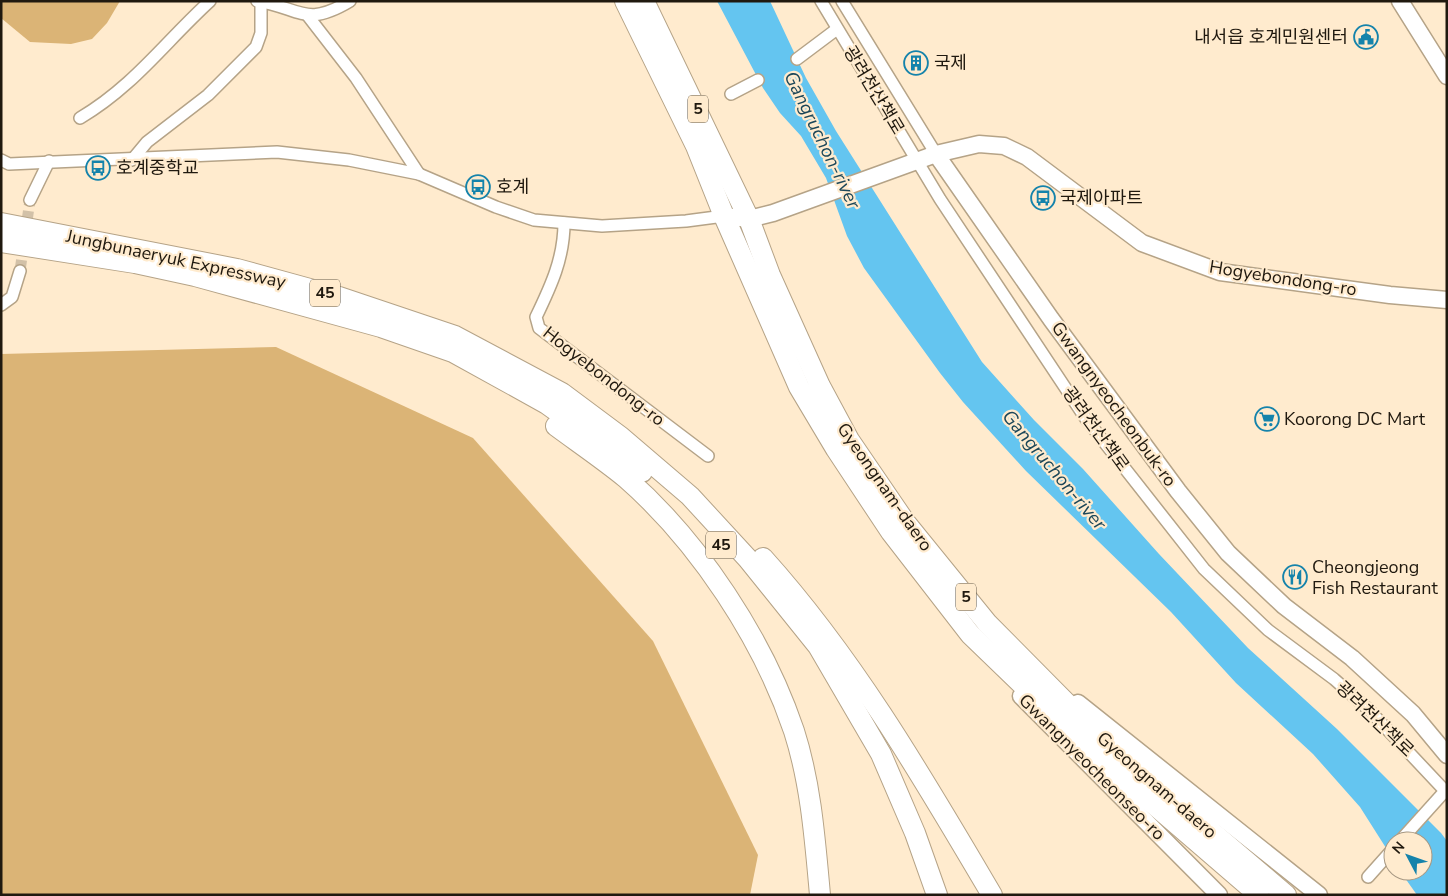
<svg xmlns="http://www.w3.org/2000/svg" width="1448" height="896" font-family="'Nunito Sans','Noto Sans KR',sans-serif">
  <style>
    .green { fill: #dbb476 }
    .water { fill: #64c5f0 }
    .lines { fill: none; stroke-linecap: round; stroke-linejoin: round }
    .street-tunnel { stroke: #d2c1a8; stroke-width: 11; stroke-dasharray: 11 5.5; stroke-linecap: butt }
    .street-casing { stroke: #b5a387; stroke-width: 14 }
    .secondary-casing { stroke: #b5a387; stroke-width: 19 }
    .highway-casing { stroke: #b5a387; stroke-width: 22 }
    .street { stroke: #fff; stroke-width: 11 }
    .secondary { stroke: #fff; stroke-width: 16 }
    .highway { stroke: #fff; stroke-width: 20 }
    .labels { text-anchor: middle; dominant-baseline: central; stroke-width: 4.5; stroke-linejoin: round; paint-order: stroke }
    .shield { fill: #ffebce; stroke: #635848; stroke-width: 1 }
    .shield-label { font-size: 16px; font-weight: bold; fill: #20190f }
    .poi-label { font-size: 18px; fill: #20190f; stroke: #ffebce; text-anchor: start }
    .street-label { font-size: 18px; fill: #20190f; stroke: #ffebce }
    .water-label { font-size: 19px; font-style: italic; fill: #1c4759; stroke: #ffebce }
  </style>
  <rect width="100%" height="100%" fill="#ffebce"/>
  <!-- green -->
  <g class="green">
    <path d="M1 1H120L107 23 92 39 71 44 30 42 1 18Z"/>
    <path d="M276 347 473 438 653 641 758 855 750 895H1V354Z"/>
  </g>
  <!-- water -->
  <path class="water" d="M717 1H770L806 78 836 131 982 362 1034 420 1083 469 1159 554 1248 648 1337 729 1441 833 1447 841V895H1417L1400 871H1423V841H1393V859L1360 807 1313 754 1236 683 1171 612 1026 471 963 402 940 373 864 268 847 236 826 178 801 136 780 113 763 88Z"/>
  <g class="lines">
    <!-- street-tunnel -->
    <path class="street-tunnel" d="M20 271 30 200"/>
    <!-- street casing -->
    <g class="street-casing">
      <g id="street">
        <path d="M257 1C301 8 305 28 350 1"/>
        <path d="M821 1 940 199 1086 419 1204 569 1268 630 1334 679 1369 710 1447 793"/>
        <path d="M842 1 936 154"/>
        <path d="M308 16 356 78 419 174"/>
        <path d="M797 59 837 29"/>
        <path d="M731 94 758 80"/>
        <path d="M80 118C134 86 165 42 210 1"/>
        <path d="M1 160 9 164 277 152 349 160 419 174 496 207 534 220 602 226 686 221 724 216"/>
        <path d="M132 160 147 142 208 95 256 47 261 33V1"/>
        <path d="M30 200 49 161"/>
        <path d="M564 223C564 258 551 286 536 317L539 328 708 456"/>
        <path d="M1 305 12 297 20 271"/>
        <path d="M1400 841 1445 791"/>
        <path d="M1368 877 1393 849"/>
      </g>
    </g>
    <!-- secondary casing -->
    <g class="secondary-casing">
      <g id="secondary">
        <path d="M1400 1 1447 76"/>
        <path d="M936 154 1051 319 1178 491 1228 553 1284 606 1352 658 1413 714 1447 755"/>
        <path d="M724 216 749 219 773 213 936 154 979 144 1004 146 1027 157 1142 243 1220 272 1390 295 1447 300"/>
        <path d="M1021 696 1219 895"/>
        <path d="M1078 703 1319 895"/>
      </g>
    </g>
    <!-- highway casing -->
    <g class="highway-casing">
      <g id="highway">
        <path d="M625 1 696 146 724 216 799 387 836 449 891 532 970 634 1086 746 1259 895"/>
        <path d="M644 1 749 219 770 275 820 386 849 440 905 522 987 623 1097 734 1286 895"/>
        <path d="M1 223 237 269 339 297 455 336 562 393 621 437 690 496 748 559 818 646 881 754 915 833 937 895"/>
        <path d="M1 242 135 263 195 276 381 327 453 352 547 404 642 472"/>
        <path d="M556 426C579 443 604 460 626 478 699 542 763 639 794 731 811 784 815 840 820 895"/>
        <path d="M763 558C854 659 923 778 992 895"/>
      </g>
    </g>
    <!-- street -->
    <use href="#street" class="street"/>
    <!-- secondary -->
    <use href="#secondary" class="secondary"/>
    <!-- highway -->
    <use href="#highway" class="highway"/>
  </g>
  <!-- icons -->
  <defs>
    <g id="civic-ring" transform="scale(1.25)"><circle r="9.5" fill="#ffebce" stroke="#1583ab" stroke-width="1.5"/><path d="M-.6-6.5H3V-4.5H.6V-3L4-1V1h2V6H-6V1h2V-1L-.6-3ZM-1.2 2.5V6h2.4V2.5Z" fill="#1583ab"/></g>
    <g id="building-ring" transform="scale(1.25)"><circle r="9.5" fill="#ffebce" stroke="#1583ab" stroke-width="1.5"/><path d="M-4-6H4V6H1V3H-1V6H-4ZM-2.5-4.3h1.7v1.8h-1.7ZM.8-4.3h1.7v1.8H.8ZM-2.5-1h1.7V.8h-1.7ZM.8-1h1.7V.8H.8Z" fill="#1583ab"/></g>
    <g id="bus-ring" transform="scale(1.25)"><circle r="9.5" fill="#ffebce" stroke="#1583ab" stroke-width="1.5"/><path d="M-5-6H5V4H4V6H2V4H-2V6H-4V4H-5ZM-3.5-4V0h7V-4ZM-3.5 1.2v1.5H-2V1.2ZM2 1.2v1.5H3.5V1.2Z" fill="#1583ab"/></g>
    <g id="supermarket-ring" transform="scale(1.25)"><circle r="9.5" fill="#ffebce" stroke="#1583ab" stroke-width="1.5"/><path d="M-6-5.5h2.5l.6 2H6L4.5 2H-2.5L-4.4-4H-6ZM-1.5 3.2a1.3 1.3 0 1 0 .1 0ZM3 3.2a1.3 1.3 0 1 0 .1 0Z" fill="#1583ab"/></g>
    <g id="restaurant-ring" transform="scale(1.25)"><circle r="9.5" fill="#ffebce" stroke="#1583ab" stroke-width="1.5"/><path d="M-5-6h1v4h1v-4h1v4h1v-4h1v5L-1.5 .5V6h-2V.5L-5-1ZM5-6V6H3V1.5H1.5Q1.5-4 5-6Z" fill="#1583ab"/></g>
  </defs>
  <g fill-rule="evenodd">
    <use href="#civic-ring" x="1366" y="37"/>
    <use href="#building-ring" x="916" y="63"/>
    <use href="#bus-ring" x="98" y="168"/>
    <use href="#bus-ring" x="478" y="187"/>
    <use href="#bus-ring" x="1043" y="198"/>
    <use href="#supermarket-ring" x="1267" y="419"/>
    <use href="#restaurant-ring" x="1295" y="577"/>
  </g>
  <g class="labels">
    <!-- shield labels -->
    <g class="shield">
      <rect x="688" y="95.5" width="20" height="27" rx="4"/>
      <rect x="310" y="279.5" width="30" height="27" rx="4"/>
      <rect x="706" y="531.5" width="30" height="27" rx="4"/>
      <rect x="956" y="583.5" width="20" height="27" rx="4"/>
    </g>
    <g class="shield-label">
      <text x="698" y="109">5</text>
      <text x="325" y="293">45</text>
      <text x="721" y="545">45</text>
      <text x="966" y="597">5</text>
    </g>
    <!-- poi labels -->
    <g class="poi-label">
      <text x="1348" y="37" text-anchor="end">내서읍 호계민원센터</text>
      <text x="934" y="63">국제</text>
      <text x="116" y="168">호계중학교</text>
      <text x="496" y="187">호계</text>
      <text x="1060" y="198">국제아파트</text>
      <text x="1284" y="419">Koorong DC Mart</text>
      <text x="1312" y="567">Cheongjeong<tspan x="1312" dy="21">Fish Restaurant</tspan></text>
    </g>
    <!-- street labels -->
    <g class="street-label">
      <text transform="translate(874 90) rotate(59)">광려천산책로</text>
      <text transform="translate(176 259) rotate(12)">Jungbunaeryuk Expressway</text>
      <text transform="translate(1283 278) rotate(9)">Hogyebondong-ro</text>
      <text transform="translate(604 376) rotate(38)">Hogyebondong-ro</text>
      <text transform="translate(1114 404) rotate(54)">Gwangnyeocheonbuk-ro</text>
      <text transform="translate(1096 429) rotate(54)">광려천산책로</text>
      <text transform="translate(885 487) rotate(55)">Gyeongnam-daero</text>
      <text transform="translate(1375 719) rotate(44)">광려천산책로</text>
      <text transform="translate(1092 767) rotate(45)">Gwangnyeocheonseo-ro</text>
      <text transform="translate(1157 785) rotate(41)">Gyeongnam-daero</text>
    </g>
    <!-- water labels -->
    <g class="water-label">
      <text transform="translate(822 140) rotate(64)">Gangruchon-river</text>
      <text transform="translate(1054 470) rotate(50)">Gangruchon-river</text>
    </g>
  </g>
  <!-- border -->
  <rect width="1448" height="896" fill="none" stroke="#20190f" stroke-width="5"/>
  <!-- north arrow -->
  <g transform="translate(1408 856) rotate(311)"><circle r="24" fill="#ffebce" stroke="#a69782"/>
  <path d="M0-4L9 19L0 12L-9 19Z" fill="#1583ab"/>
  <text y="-8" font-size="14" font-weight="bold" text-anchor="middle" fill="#20190f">N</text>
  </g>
</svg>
